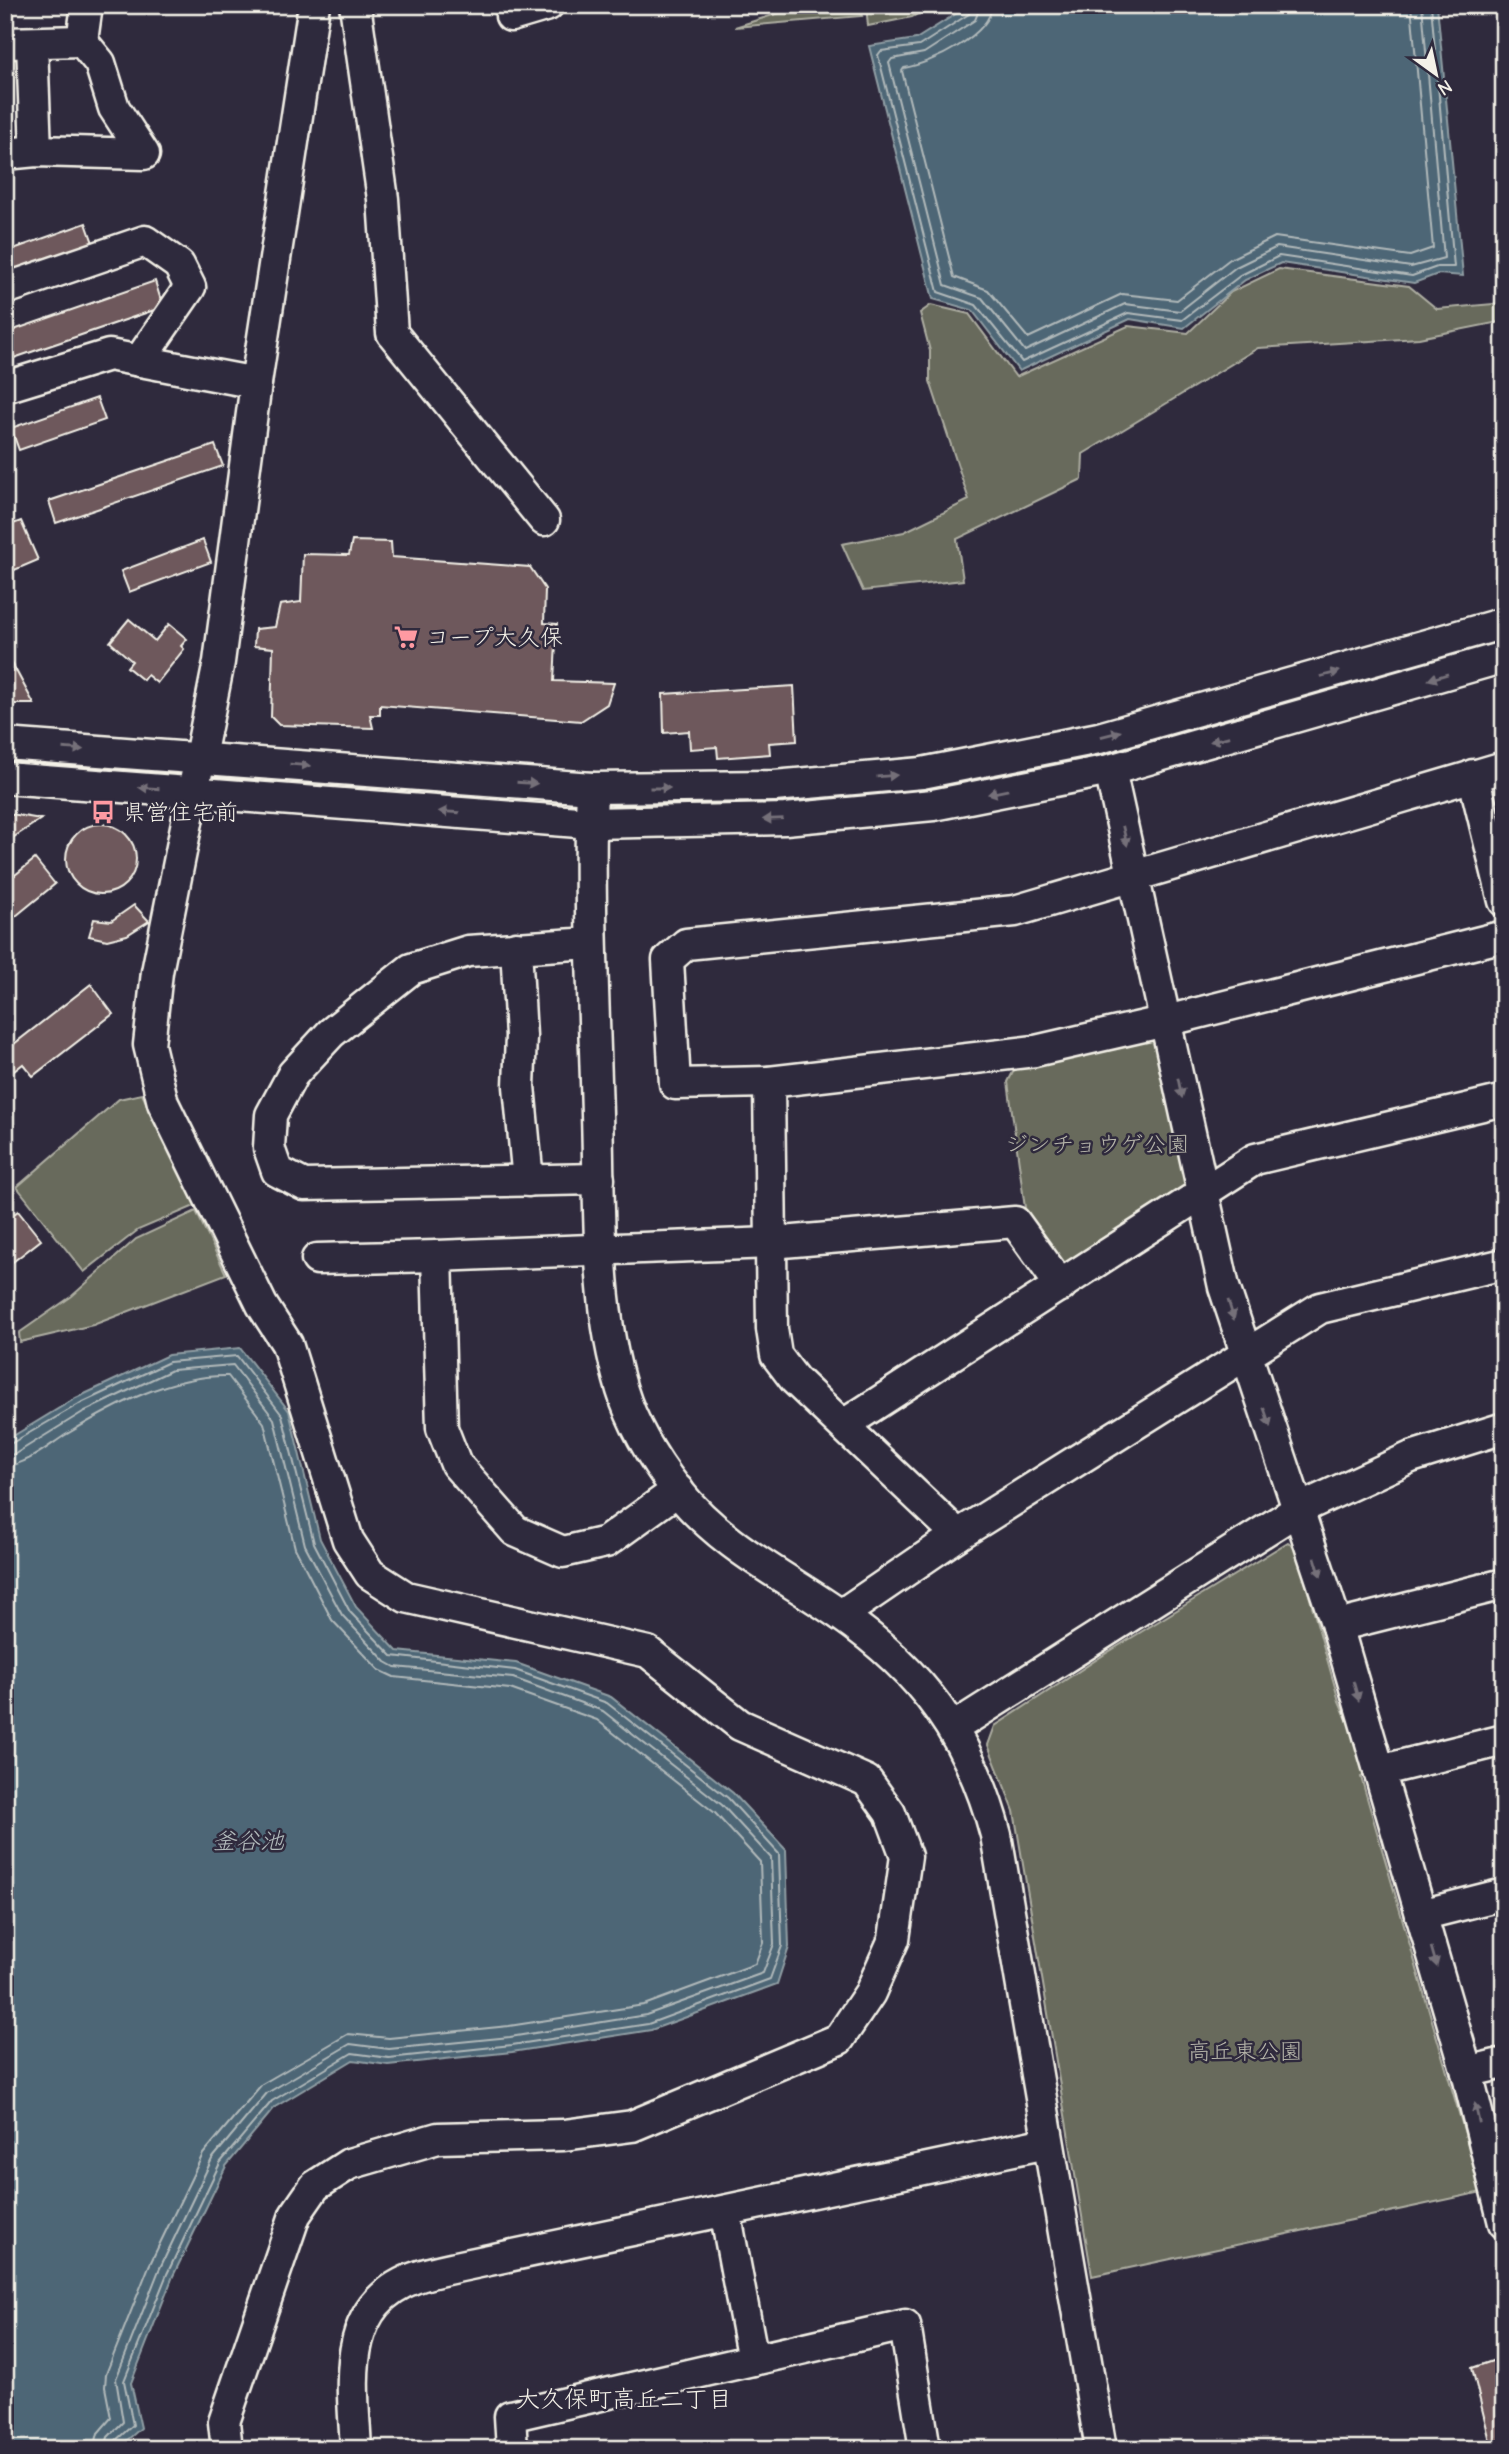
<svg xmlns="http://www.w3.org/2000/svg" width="1509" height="2454" font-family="'Comic Neue','Klee One',sans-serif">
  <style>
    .green { fill: #676a5c; stroke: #aeaea2; stroke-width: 2 }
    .water { fill: #4d6676; stroke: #909ea4; stroke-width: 2 }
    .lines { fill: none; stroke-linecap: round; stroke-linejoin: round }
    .shore { stroke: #b1b9ba; stroke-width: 2 }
    .building { fill: #6e595b; stroke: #f4f1e8; stroke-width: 2 }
    .minor-casing { stroke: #f4f1e8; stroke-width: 35 }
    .minor { stroke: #2f2a3d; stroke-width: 30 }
    .oneway { fill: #747079 }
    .labels { text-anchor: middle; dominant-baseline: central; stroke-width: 5; stroke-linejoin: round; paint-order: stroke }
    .poi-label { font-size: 23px; fill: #f4f1e8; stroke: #2f2a3d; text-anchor: start }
    .park-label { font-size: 23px; fill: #b5b4a9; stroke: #2f2a3d }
    .water-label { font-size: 24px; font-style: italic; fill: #b1b9ba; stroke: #2f2a3d }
    .neighbourhood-label { font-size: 24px; fill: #f4f1e8; stroke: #2f2a3d }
  </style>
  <rect width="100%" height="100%" fill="#2f2a3d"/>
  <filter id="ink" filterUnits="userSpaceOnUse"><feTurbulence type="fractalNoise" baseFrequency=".0143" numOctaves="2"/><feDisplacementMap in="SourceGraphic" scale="14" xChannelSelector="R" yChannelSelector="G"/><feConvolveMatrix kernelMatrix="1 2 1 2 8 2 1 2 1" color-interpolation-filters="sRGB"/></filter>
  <g filter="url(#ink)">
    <!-- green -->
    <g class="green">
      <path d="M805 5H857L862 16 735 27Z"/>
      <path d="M866 5H934L912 17 868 26Z"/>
      <path d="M1279 269 1409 286 1437 309 1504 303V321L1419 338 1258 348 1083 454 1082 479 957 539 963 580 863 591 842 544 904 532 969 500 930 381V351L920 313 931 305 969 314 1016 377 1128 326 1188 333 1231 292Z"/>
      <path d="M1153 1035 1188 1184 1178 1196 1069 1270 1027 1223 1008 1082 1015 1068Z"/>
      <path d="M142 1094 197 1205 138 1230 84 1272 17 1187 119 1099Z"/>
      <path d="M196 1211 226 1274 93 1325 20 1342 19 1333 72 1296 136 1239Z"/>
      <path d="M1288 1542 1296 1549 1339 1701 1370 1773 1361 1777 1482 2192 1092 2276 1014 1811 988 1745 995 1726 1105 1654Z"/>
    </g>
    <!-- water -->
    <g class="water">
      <path d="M970 5H1437L1463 276 1438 274 1414 283 1281 263 1245 280 1184 328 1130 319 1019 371 972 310 933 299 869 46 916 39Z"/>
      <path d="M240 1348 289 1411 320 1539 356 1607 397 1651 516 1663 611 1697 733 1793 786 1850 789 1947 777 1984 651 2030 512 2052 388 2065 353 2060 275 2107 226 2166 173 2276 131 2383 141 2428 117 2449H5V1441L76 1398 168 1355Z"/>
    </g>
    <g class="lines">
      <!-- shore -->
      <g class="shore">
        <path d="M972 5 969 14 919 46 881 51 878 55 938 292 976 305 1022 362 1128 313 1182 320 1241 275 1279 256 1412 276 1437 267H1454L1431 5"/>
        <path d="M981 5 975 20 924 53 892 59 889 63 945 285 982 298 1025 351 1125 304 1180 311 1236 267 1277 247 1411 267 1444 258 1422 5"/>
        <path d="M992 5C991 35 931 64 904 68L902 71 954 277 988 290 1028 338 1122 294 1177 300 1230 259 1275 237 1410 256 1433 248 1411 5"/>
        <path d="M5 1447 79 1404 169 1362 237 1356 282 1415 314 1543 350 1612 392 1656 515 1670 607 1703 728 1798 779 1854 782 1946 770 1979 648 2024 512 2045 389 2058 352 2053 272 2101 220 2163 167 2274 124 2381 133 2425 115 2441 114 2449"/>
        <path d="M5 1456 15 1454 83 1412 172 1370 233 1365 274 1419 305 1545 342 1615 386 1662 395 1667 513 1678 603 1711 722 1805 771 1858 774 1944 763 1973 646 2015 510 2037 389 2049 350 2044 267 2093 212 2159 159 2270 116 2379 123 2422 108 2437 105 2449"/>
        <path d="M5 1466C27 1465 49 1445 67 1434 115 1405 170 1375 228 1376L264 1423 295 1548 332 1620 379 1670 394 1677 510 1689 597 1720 715 1813 760 1862 763 1943 755 1964 644 2005 509 2026 389 2038 348 2034 262 2084 203 2154 149 2266 106 2374 105 2387 111 2418 98 2433 94 2449"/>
      </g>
    </g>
    <!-- building -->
    <g class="building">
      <path d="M86 223 93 243 5 274V252Z"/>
      <path d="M155 281 163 307 5 361V333Z"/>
      <path d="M97 398 105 420 19 450 11 428Z"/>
      <path d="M215 445 223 466 56 523 49 501Z"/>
      <path d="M21 521 38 560 5 574V527Z"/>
      <path d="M203 540 211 562 129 592 121 571Z"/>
      <path d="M352 541 391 542 392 557 530 567 545 589 544 623 557 624 554 681 614 683 607 704 581 721 380 705V715H370L373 728 279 725 271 717 273 648 254 646 255 629 275 627 280 605 301 602 303 554 349 555Z"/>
      <path d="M129 619 155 641 169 624 187 639 181 646 184 649 157 683 147 675 143 680 127 667 132 661 110 642Z"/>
      <path d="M5 650 34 704H5Z"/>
      <path d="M794 686 797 741 769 743 770 754 718 758 717 747 690 749 689 731 664 733 663 694Z"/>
      <path d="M5 813 41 819 5 843Z"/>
      <circle cx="101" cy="859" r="35"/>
      <path d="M35 859 55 884 5 925V883Z"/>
      <path d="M134 905 149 921 127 935 107 940 89 936 94 919 111 921Z"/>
      <path d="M91 984 113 1014 33 1076 23 1064 5 1078V1041L10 1047Z"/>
      <path d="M18 1211 41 1240 5 1268V1221Z"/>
      <path d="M1504 2357V2449H1492L1472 2368Z"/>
    </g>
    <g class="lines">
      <!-- minor casing -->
      <g class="minor-casing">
        <g id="minor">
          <path d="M355 5 383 199 392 333 544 520"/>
          <path d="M512 5 511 16 548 5"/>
          <path d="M5 43 82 41"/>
          <path d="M32 43 36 151"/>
          <path d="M5 154 36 151 144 154 114 108 100 63 82 41 87 5"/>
          <path d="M5 289 145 241 179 265 190 287 139 361"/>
          <path d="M5 387 109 355 256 383"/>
          <path d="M5 744 592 788 774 786 922 773 1099 738 1504 623"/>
          <path d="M1110 770 1224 1287 1337 1626 1467 2072 1504 2223"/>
          <path d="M1473 775 1504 901"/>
          <path d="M5 778 591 823 785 819 933 805 1110 770 1504 657"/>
          <path d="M592 788C588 896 594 1005 597 1114 600 1205 595 1301 622 1390 633 1426 654 1460 677 1490 720 1545 783 1575 839 1614 923 1672 970 1737 996 1835L1101 2449"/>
          <path d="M591 943 468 951 411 969 331 1033 293 1074 271 1115 269 1148 277 1171 304 1185 599 1179"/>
          <path d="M516 947 521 1036 519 1086 528 1181"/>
          <path d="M769 1082 675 1084 668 960 686 944 1015 911 1504 767"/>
          <path d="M317 1259 437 1256"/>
          <path d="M845 1424 1255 1159 1504 1100"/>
          <path d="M678 1490 606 1542 563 1552 515 1531 456 1464 442 1428 437 1256 771 1243 1015 1222 1061 1286"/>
          <path d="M958 1535 795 1380 776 1355 772 1329 769 1082 1035 1051 1166 1021 1504 936"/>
          <path d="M841 1615 958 1535 1320 1308 1504 1264"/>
          <path d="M1337 1626 1504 1584"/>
          <path d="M953 1728 1299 1509 1411 1457 1504 1428"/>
          <path d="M1379 1771 1504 1740"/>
          <path d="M1421 1915 1504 1894"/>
          <path d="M1467 2072 1504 2063"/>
          <path d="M725 2211 753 2360"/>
          <path d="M227 2449 224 2422 295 2215 315 2186 349 2164 438 2138 564 2135 632 2126 839 2039 870 1993 894 1939 906 1856 890 1813 867 1781 740 1725 648 1652 406 1597 370 1574 348 1540 287 1344 262 1305 163 1103 149 1045 157 972 219 662 256 383 314 5"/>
          <path d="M356 2449C353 2386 338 2307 414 2278 427 2273 442 2270 456 2267L1047 2143"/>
          <path d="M512 2449 510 2416 905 2325 925 2449"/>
        </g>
      </g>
      <!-- minor -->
      <use href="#minor" class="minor"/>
    </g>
    <!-- one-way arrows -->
    <defs><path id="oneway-solid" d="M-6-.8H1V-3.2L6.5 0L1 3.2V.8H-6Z" transform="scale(1.75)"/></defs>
    <g class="oneway">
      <use href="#oneway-solid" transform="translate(1330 674) rotate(-15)"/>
      <use href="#oneway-solid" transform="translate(1438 677) rotate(163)"/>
      <use href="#oneway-solid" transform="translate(1111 734) rotate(-15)"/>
      <use href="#oneway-solid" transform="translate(1220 739) rotate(165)"/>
      <use href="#oneway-solid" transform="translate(73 749) rotate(4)"/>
      <use href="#oneway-solid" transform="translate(300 765) rotate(5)"/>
      <use href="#oneway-solid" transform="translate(887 776) rotate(-5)"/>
      <use href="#oneway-solid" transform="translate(527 783) rotate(4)"/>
      <use href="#oneway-solid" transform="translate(149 788) rotate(-176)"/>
      <use href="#oneway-solid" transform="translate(660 788)"/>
      <use href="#oneway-solid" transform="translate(998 792) rotate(169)"/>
      <use href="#oneway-solid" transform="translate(449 812) rotate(-176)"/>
      <use href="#oneway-solid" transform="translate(773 819) rotate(178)"/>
      <use href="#oneway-solid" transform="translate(1125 836) rotate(77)"/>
      <use href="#oneway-solid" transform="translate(1180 1088) rotate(78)"/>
      <use href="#oneway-solid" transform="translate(1231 1310) rotate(73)"/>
      <use href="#oneway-solid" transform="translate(1267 1417) rotate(71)"/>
      <use href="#oneway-solid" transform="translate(1318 1567) rotate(72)"/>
      <use href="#oneway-solid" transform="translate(1356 1691) rotate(74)"/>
      <use href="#oneway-solid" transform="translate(1434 1957) rotate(74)"/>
      <use href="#oneway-solid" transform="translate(1477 2113) rotate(-103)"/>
    </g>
  </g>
  <!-- icons -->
  <defs>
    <g id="supermarket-bare" transform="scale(1.89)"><path d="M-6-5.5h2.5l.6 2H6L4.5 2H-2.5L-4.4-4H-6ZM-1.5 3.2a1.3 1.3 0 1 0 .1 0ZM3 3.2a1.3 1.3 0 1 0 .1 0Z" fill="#ff9aa2" stroke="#2f2a3d" stroke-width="2.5" paint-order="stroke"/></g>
    <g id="bus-bare" transform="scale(1.89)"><path d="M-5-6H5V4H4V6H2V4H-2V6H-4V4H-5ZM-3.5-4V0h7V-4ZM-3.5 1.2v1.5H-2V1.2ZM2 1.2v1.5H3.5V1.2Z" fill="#ff9aa2" stroke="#2f2a3d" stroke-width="2.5" paint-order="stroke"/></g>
  </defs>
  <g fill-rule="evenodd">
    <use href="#supermarket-bare" x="406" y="637"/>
    <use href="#bus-bare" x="103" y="812"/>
  </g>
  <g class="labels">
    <!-- poi labels -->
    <g class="poi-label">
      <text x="426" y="637">コープ大久保</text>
      <text x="123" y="812">県営住宅前</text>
    </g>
    <!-- park labels -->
    <g class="park-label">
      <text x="1097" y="1144">ジンチョウゲ公園</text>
      <text x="1245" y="2051">高丘東公園</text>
    </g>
    <!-- water labels -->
    <g class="water-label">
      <text x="248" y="1841">釜谷池</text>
    </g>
    <!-- neighbourhood labels -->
    <g class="neighbourhood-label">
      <text x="624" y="2399">大久保町高丘二丁目</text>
    </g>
  </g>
  <!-- margin -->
  <rect width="1509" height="2454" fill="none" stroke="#2f2a3d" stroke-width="28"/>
  <rect x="14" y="14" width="1481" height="2426" fill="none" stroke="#f4f1e8" stroke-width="2.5" filter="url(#ink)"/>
  <!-- north arrow -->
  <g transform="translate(1436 74) rotate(147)" stroke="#2f2a3d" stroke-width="5" paint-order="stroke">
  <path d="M0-5L12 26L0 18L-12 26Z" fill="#f4f1e8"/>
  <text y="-10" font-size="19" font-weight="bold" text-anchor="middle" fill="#f4f1e8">N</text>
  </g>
</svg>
